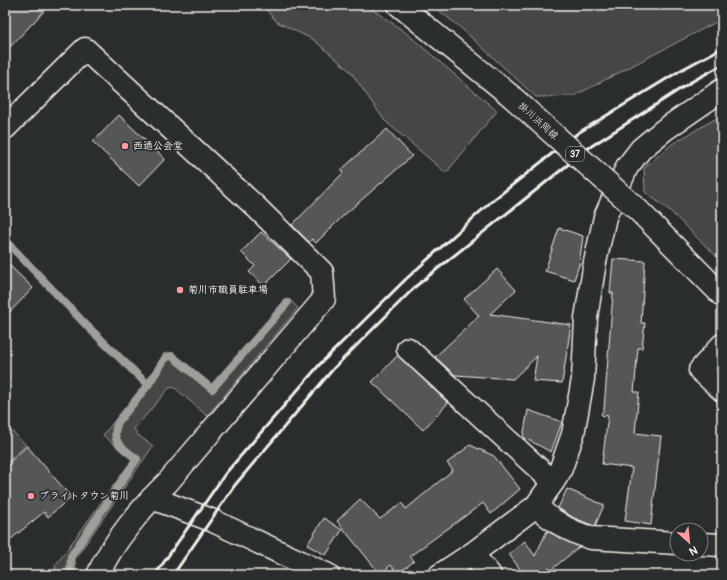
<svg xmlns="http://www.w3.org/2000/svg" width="727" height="580" font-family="Pangolin,'Klee One',sans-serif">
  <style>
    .green { fill: #444645; stroke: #9c9c96 }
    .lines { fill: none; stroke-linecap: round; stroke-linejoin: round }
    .stream { stroke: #9f9f9a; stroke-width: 8 }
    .building { fill: #555756; stroke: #f4f1e8 }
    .minor-casing { stroke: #f4f1e8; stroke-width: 25 }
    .major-casing { stroke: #f4f1e8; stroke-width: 25 }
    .minor { stroke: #2a2d2e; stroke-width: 22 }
    .major { stroke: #2a2d2e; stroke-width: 22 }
    .rail { stroke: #f4f1e8; stroke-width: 3 }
    .major-bridge-casing { stroke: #f4f1e8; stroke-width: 25; stroke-linecap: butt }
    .major-bridge { stroke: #2a2d2e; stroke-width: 22 }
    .poi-dot { fill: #ff9aa2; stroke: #2a2d2e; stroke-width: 1.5 }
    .labels { text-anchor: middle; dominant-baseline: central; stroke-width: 3.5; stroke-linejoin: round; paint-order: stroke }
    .shield { fill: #2a2d2e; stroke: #b7b6b0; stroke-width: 1 }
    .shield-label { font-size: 9px; font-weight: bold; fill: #f4f1e8 }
    .street-label { font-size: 10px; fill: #f4f1e8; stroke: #2a2d2e }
    .poi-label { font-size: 10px; font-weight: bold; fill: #f4f1e8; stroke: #2a2d2e; text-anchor: start }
  </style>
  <rect width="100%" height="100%" fill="#2a2d2e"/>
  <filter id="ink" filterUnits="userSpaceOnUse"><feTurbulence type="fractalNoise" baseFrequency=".025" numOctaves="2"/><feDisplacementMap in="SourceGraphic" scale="8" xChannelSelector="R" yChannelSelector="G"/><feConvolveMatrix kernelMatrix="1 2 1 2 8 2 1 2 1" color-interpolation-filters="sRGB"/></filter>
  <g filter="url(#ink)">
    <!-- green -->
    <g class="green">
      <path d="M262 5H366L405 32 497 111 446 173 385 121 350 71 314 40 277 22Z"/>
      <path d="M432 5H722V19L574 96 536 97 461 28Z"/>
      <path d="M722 115V262L669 210 645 192 644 168 672 144Z"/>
      <path d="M289 299 298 308 207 416 174 387 169 388 134 429 138 435 153 446 75 559 76 575H56L55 566 132 460 103 435 147 381 165 354 172 353 212 386Z"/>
      <path d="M7 426 26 445 5 464V427Z"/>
    </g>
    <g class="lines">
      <!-- stream -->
      <g class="stream">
        <path d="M5 240 88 327 148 385"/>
        <path d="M70 575 71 556 137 459C123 448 109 442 118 422L148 385 166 357 172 356 212 389 287 303"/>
      </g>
    </g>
    <!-- building -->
    <g class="building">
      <path d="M5 5H50L5 52Z"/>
      <path d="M119 115 165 159 139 186 93 142Z"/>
      <path d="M387 129 412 156 343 216 316 243 312 239 309 242 292 225 343 173 341 170Z"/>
      <path d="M559 228 583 236 579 265 574 280 545 271Z"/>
      <path d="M261 232 291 259 264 286 249 272 255 266 241 252Z"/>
      <path d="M613 259 645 261 641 323H645L642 348H638L634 392H639L635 433 661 436 651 525 625 521 632 468 602 464 608 415 603 416 601 414 604 409 613 293H610Z"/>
      <path d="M5 261 33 288 5 317Z"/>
      <path d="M497 269 516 290 490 314 571 325 562 383 533 381 537 356 513 379 455 375 435 357 479 316 464 299Z"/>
      <path d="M398 355 448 403 423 430 372 382Z"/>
      <path d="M528 410 562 422 551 452 523 437Z"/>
      <path d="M470 445 494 456 520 489 491 514 483 503 410 556 414 561 398 574 391 565 380 574 337 521 360 499 380 519 402 503 406 509 453 470 447 463Z"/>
      <path d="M27 446 71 497 48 517 44 512 5 544V466Z"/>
      <path d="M567 489 604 505 595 526 574 518 558 508Z"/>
      <path d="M324 518 342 530 326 555 307 545Z"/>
      <path d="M547 531 579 547 551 570 549 568 545 570 549 575H524L509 554 525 541 535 556Z"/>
    </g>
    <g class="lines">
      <!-- minor casing -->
      <g class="minor-casing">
        <g id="minor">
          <path d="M5 128 85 49 256 207 322 272 324 299 168 482C143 506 111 544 98 575"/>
          <path d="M722 345 700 370 722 390"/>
          <path d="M408 349 553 482"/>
          <path d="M152 498 211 520 328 575"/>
          <path d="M536 506C552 521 570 532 591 538L677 543"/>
          <path d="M701 544 722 545"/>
          <path d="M472 554 490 575"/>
          <path d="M440 575 472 554 536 506 553 482 560 471 573 434 583 379 586 318 595 262 605 217 627 167 641 149 664 130 722 90"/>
        </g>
      </g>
      <!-- major casing -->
      <g class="major-casing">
        <g id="major">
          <path d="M399 5 511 96"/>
          <path d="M639 211 722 295"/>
        </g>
      </g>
      <!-- minor -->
      <use href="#minor" class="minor"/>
      <!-- major -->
      <use href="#major" class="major"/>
      <!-- rail -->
      <g class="rail">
        <path d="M155 575 225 474 321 363 406 279 492 201 578 133 681 70 722 48"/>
        <path d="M173 575 235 485 334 368 416 286 590 147 691 82 722 65"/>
      </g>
      <!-- major-bridge casing -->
      <g class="major-bridge-casing">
        <path id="major-bridge" d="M511 96 639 211"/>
      </g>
      <!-- major-bridge -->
      <use href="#major-bridge" class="major-bridge"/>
    </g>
  </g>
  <!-- markers -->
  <g class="poi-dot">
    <circle cx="125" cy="146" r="4"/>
    <circle cx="180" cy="290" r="4"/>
    <circle cx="31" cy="496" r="4"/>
  </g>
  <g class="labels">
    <!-- shield labels -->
    <rect class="shield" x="566" y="147" width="18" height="14" rx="3"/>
    <g class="shield-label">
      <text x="575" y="154">37</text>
    </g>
    <!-- street labels -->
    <g class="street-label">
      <text transform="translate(538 121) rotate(42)">掛川浜岡線</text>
    </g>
    <!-- poi labels -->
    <g class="poi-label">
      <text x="133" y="146">西通公会堂</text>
      <text x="188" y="290">菊川市職員駐車場</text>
      <text x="39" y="496">ブライトタウン菊川</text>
    </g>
  </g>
  <!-- margin -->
  <rect width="727" height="580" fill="none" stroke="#2a2d2e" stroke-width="20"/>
  <rect x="10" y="10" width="707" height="560" fill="none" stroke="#f4f1e8" stroke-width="1.5" filter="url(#ink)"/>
  <!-- north arrow -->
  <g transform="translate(689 542) rotate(153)"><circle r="19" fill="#2a2d2e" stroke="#7b7b78"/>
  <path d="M0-3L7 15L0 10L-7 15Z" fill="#ff9aa2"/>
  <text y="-6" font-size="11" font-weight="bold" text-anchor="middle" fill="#f4f1e8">N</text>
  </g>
</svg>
